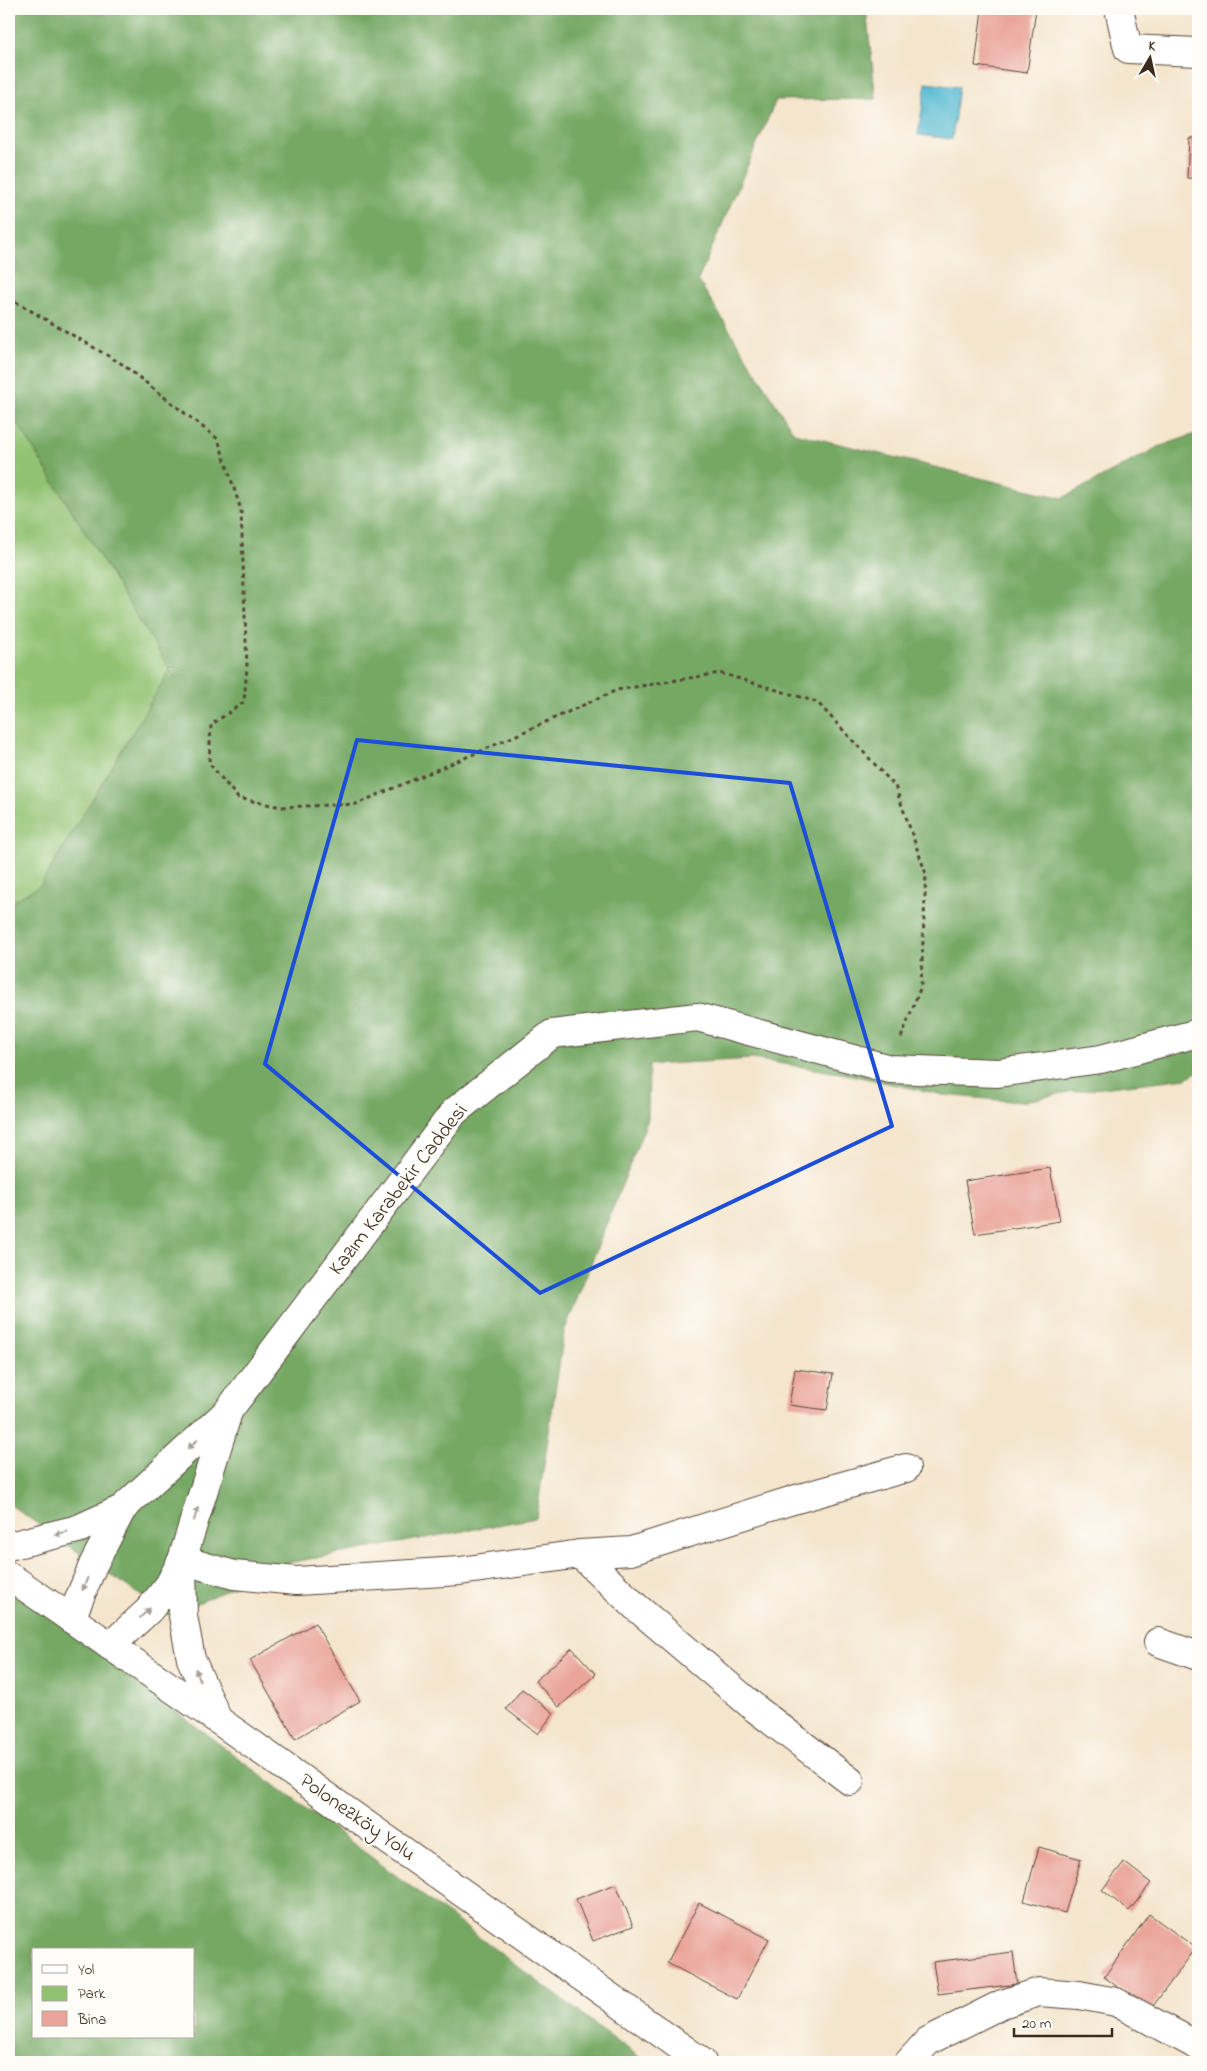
<svg xmlns="http://www.w3.org/2000/svg" width="1207" height="2071" font-family="'Indie Flower',sans-serif">
  <style>
    .green { fill: #91c272; stroke: #667648 }
    .forest { fill: #74a864; stroke: #586941; fill-rule: evenodd }
    .water { fill: #54bad2; stroke: #487278 }
    .building { fill: #eaa49a }
    .lines { fill: none; stroke-linecap: round; stroke-linejoin: round }
    .street-casing { stroke: #574638; stroke-width: 30 }
    .secondary-casing { stroke: #574638; stroke-width: 30 }
    .path { stroke: #574638; stroke-width: 3; stroke-dasharray: 4 4; stroke-linecap: butt }
    .street { stroke: #fff; stroke-width: 28 }
    .secondary { stroke: #fff; stroke-width: 28 }
    .oneway { fill: #a79f9a }
    .marked { fill: none; stroke: #1d4ed8; stroke-width: 4; stroke-linejoin: round }
    .labels { text-anchor: middle; dominant-baseline: central; stroke-width: 4.5; stroke-linejoin: round; paint-order: stroke }
    .street-label { font-size: 21px; fill: #3b2a1e; stroke: #fdfcf7 }
  </style>
  <rect width="100%" height="100%" fill="#fdfcf7"/>
  <filter id="ink" filterUnits="userSpaceOnUse"><feTurbulence type="fractalNoise" baseFrequency=".02" numOctaves="2"/><feDisplacementMap in="SourceGraphic" scale="10" xChannelSelector="R" yChannelSelector="G"/><feConvolveMatrix kernelMatrix="1 2 1 2 8 2 1 2 1" color-interpolation-filters="sRGB"/></filter>
  <filter id="wash" filterUnits="userSpaceOnUse"><feTurbulence type="fractalNoise" baseFrequency=".0096" numOctaves="4" result="noise"/><feDisplacementMap in="SourceGraphic" scale="20" xChannelSelector="R" yChannelSelector="G"/><feGaussianBlur stdDeviation="1.12" result="paint"/><feColorMatrix in="noise" values="0 0 0 0 0 0 0 0 0 0 0 0 0 0 0 0 0 1.4 0 .05"/><feComposite in="paint" operator="in"/></filter>
  <g filter="url(#wash)">
    <rect width="100%" height="100%" fill="#f4e5cc"/>
    <!-- green -->
    <path class="green" d="M9 409 170 670 40 886 9 903Z"/>
    <!-- forest -->
    <g class="forest">
      <path d="M9 9H866L876 99 776 100 698 280 794 433 1063 498 1158 447 1198 433V1071L1187 1078 1068 1092 1021 1102 943 1095 851 1075 753 1059 649 1065 648 1119 564 1332 536 1518 282 1564 170 1616 9 1504V903L40 886 170 670 9 409Z"/>
      <path d="M9 1587 646 2062H9ZM34 1950H194V2037H34Z"/>
    </g>
    <!-- water -->
    <path class="water" d="M926 83 959 87 952 139 918 135Z"/>
    <g id="blocks">
      <!-- building -->
      <g class="building">
        <path d="M982 9H1036L1027 73 975 66Z"/>
        <path d="M1189 138H1198V179L1187 178Z"/>
        <path d="M1050 1168 1060 1221 975 1234 965 1181Z"/>
        <path d="M795 1369 833 1374 827 1410 789 1405Z"/>
        <path d="M315 1623 360 1701 295 1739 250 1660Z"/>
        <path d="M572 1648 596 1674 559 1707 535 1681Z"/>
        <path d="M522 1689 554 1713 538 1734 506 1709Z"/>
        <path d="M1039 1847 1081 1859 1065 1913 1024 1901Z"/>
        <path d="M1124 1862 1151 1883 1129 1911 1102 1890Z"/>
        <path d="M616 1884 633 1926 593 1941 576 1899Z"/>
        <path d="M699 1903 769 1939 737 1999 667 1963Z"/>
        <path d="M1149 1914 1196 1948 1150 2010 1104 1977Z"/>
        <path d="M1013 1952 1017 1984 938 1994 933 1962Z"/>
      </g>
    </g>
  </g>
  <g filter="url(#ink)">
    <use href="#blocks" fill-opacity="0" stroke="#574638" stroke-width="1"/>
    <g class="lines">
      <!-- street casing -->
      <g class="street-casing">
        <g id="street">
          <path d="M1119 9 1128 49 1198 52"/>
          <path d="M580 1554 635 1606 756 1709 850 1781"/>
          <path d="M182 1560 234 1575 297 1581 460 1571 580 1554 631 1551 793 1500 906 1468"/>
          <path d="M1158 1642 1198 1656"/>
          <path d="M909 2062 928 2041 1002 2004 1039 1992 1079 1995 1116 2002 1198 2046"/>
        </g>
      </g>
      <!-- secondary casing -->
      <g class="secondary-casing">
        <g id="secondary">
          <path d="M9 1546 78 1529 122 1509 228 1411 454 1112 552 1034 697 1017 890 1069 998 1073 1101 1059 1198 1033"/>
          <path d="M182 1563 183 1616 191 1659 218 1720"/>
          <path d="M9 1576 218 1720 702 2062"/>
          <path d="M71 1619 93 1565 122 1509"/>
          <path d="M110 1646 149 1610 169 1585 182 1560 228 1412"/>
        </g>
      </g>
      <!-- path -->
      <path class="path" d="M9 298 122 364 218 439 241 510 247 667 244 702 211 725 209 763 238 798 281 807 356 804 481 751 617 690 720 673 817 702 895 786 926 874 921 986 901 1038"/>
      <!-- street -->
      <use href="#street" class="street"/>
      <!-- secondary -->
      <use href="#secondary" class="secondary"/>
    </g>
    <!-- one-way arrows -->
    <defs><path id="oneway-solid" d="M-6-.8H1V-3.2L6.5 0L1 3.2V.8H-6Z" transform="scale(1.25)"/></defs>
    <g class="oneway">
      <use href="#oneway-solid" transform="translate(193 1444) rotate(137)"/>
      <use href="#oneway-solid" transform="translate(196 1514) rotate(-73)"/>
      <use href="#oneway-solid" transform="translate(61 1533) rotate(166)"/>
      <use href="#oneway-solid" transform="translate(85 1584) rotate(112)"/>
      <use href="#oneway-solid" transform="translate(145 1613) rotate(-44)"/>
      <use href="#oneway-solid" transform="translate(198 1675) rotate(-113)"/>
    </g>
  </g>
  <!-- marked area -->
  <path class="marked" d="M357 740 790 783 892 1126 540 1293 265 1064Z"/>
  <g class="labels">
    <!-- street labels -->
    <g class="street-label">
      <text transform="translate(399 1190) rotate(-52)">Kazım Karabekir Caddesi</text>
      <text transform="translate(357 1818) rotate(35)">Polonezköy Yolu</text>
    </g>
  </g>
  <!-- margin -->
  <rect width="1207" height="2071" fill="none" stroke="#fdfcf7" stroke-width="30"/>
  <!-- legend -->
  <rect x="32" y="1948" width="162" height="90" fill="#fdfcf7" stroke="#afa8a0"/>
  <rect x="42" y="1965" width="25" height="8" fill="#ffffff" stroke="#afa8a0"/>
  <text x="78" y="1974" font-size="15" fill="#3b2a1e">Yol</text>
  <rect x="42" y="1986" width="25" height="15" fill="#91c272" stroke="#afa8a0"/>
  <text x="78" y="1998" font-size="15" fill="#3b2a1e">Park</text>
  <rect x="42" y="2011" width="25" height="15" fill="#eaa49a" stroke="#afa8a0"/>
  <text x="78" y="2024" font-size="15" fill="#3b2a1e">Bina</text>
  <!-- north arrow -->
  <g transform="translate(1150 58) rotate(9)" stroke="#fdfcf7" stroke-width="4" paint-order="stroke">
  <path d="M0-4L9 19L0 12L-9 19Z" fill="#3b2a1e"/>
  <text y="-8" font-size="14" font-weight="bold" text-anchor="middle" fill="#3b2a1e">K</text>
  </g>
  <!-- scale -->
  <path d="M1014 2028v8h98v-8" fill="none" stroke="#3b2a1e" stroke-width="2.5"/>
  <text x="1022" y="2028" font-size="15" fill="#3b2a1e" stroke="#fdfcf7" stroke-width="4" paint-order="stroke">20 m</text>
</svg>
